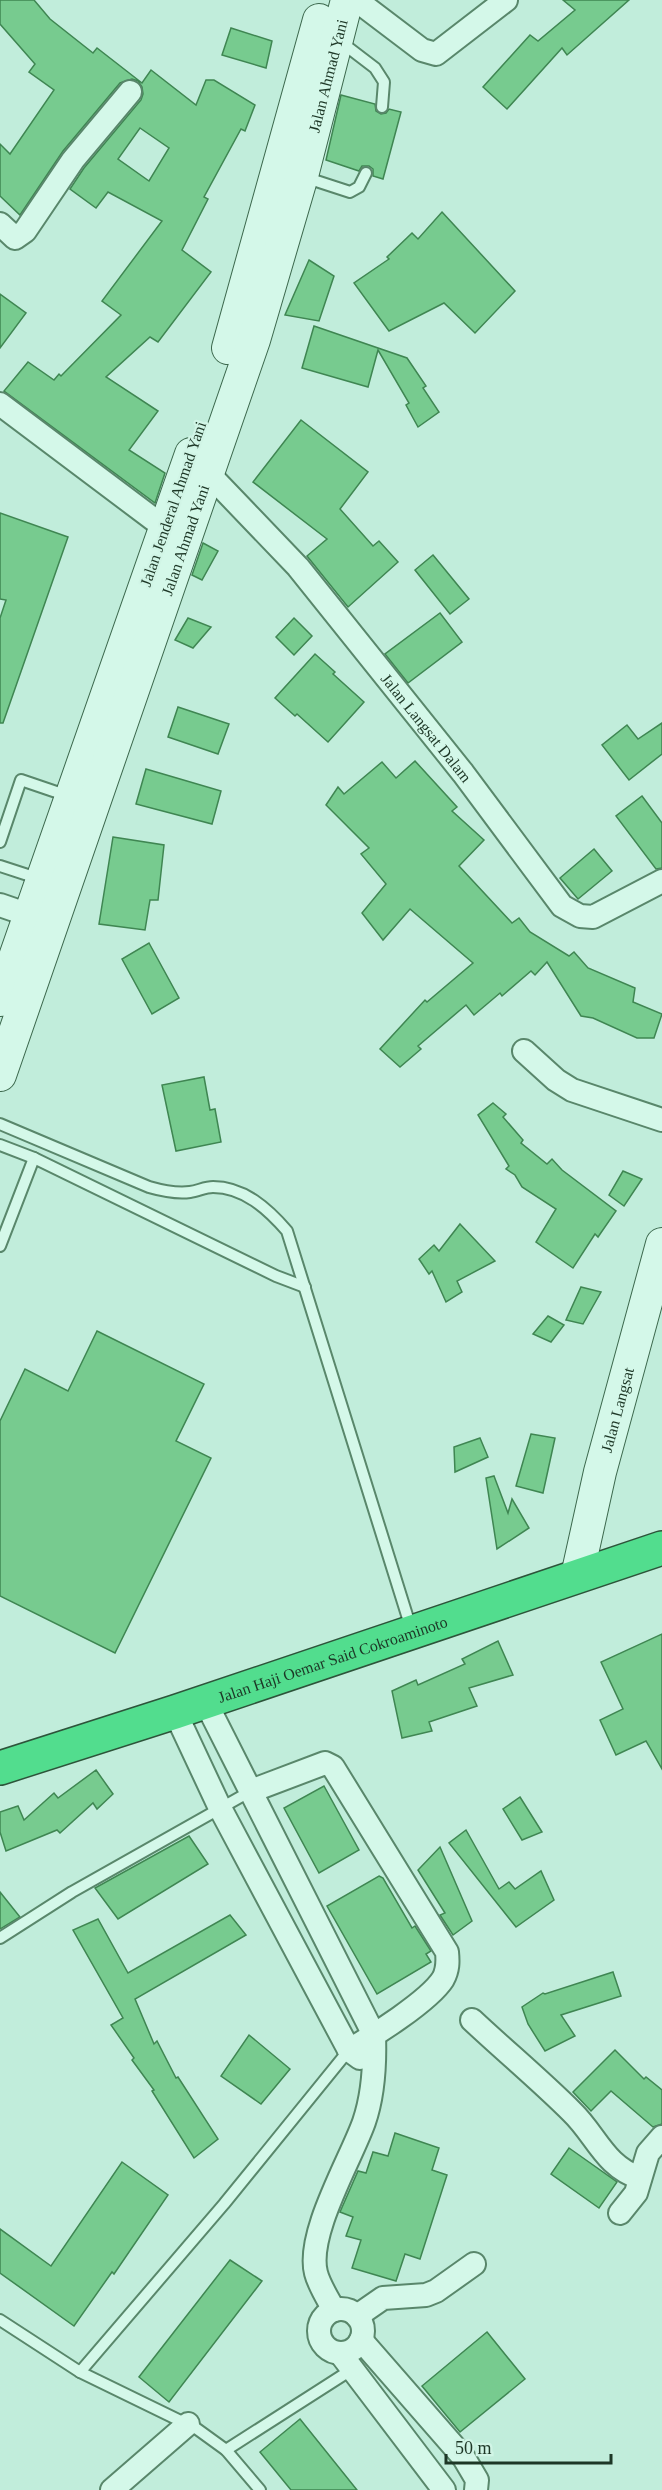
<svg xmlns="http://www.w3.org/2000/svg" width="662" height="2490" font-family="'Times New Roman',serif">
  <style>
    .building { fill: #77cb8f; stroke: #3f8652; stroke-width: 1.5; fill-rule: evenodd }
    .lines { fill: none; stroke-linecap: round; stroke-linejoin: round }
    .lane-casing { stroke: #59876b; stroke-width: 14 }
    .street-casing { stroke: #59876b; stroke-width: 26 }
    .secondary-casing { stroke: #3c684d; stroke-width: 34 }
    .highway-casing { stroke: #2d543a; stroke-width: 36 }
    .lane { stroke: #d4f8e9; stroke-width: 10 }
    .street { stroke: #d4f8e9; stroke-width: 22 }
    .secondary { stroke: #d4f8e9; stroke-width: 32 }
    .highway { stroke: #52dd8e; stroke-width: 33 }
    .labels { text-anchor: middle; dominant-baseline: central; stroke-width: 4.5; stroke-linejoin: round; paint-order: stroke }
    .street-label { font-size: 16px; fill: #1d3726; stroke: #d1f5e6 }
  </style>
  <rect width="100%" height="100%" fill="#c1eddb"/>
  <!-- building -->
  <g class="building">
    <path d="M0 0H34L50 19 93 53 97 48 142 83 151 70 196 105 206 80H214L255 105 245 131 241 129 204 197 208 199 182 250 211 272 158 342 150 337 106 377 158 411 129 450 165 473 155 503 4 391 28 362 54 380 59 374 61 376 121 315 102 301 162 221 108 192 96 208 70 189 84 168 141 100 143 94 142 87 138 81 132 79 120 83 63 151 20 215 0 196V144L10 154 54 90 29 72 35 64 0 24ZM140 128 169 148 149 181 118 159Z"/>
    <path d="M563 0H629L567 55 562 48 507 109 483 87 530 35 538 41 575 10Z"/>
    <path d="M231 28 272 41 266 68 222 55Z"/>
    <path d="M341 95 375 104 376 111 381 114 386 113 389 109 401 112 383 179 373 176V169L369 166H362L359 171 326 160Z"/>
    <path d="M442 212 515 291 475 333 444 303 389 331 354 283 389 259 387 257 412 233 418 239Z"/>
    <path d="M309 260 334 276 319 321 285 315Z"/>
    <path d="M0 294 26 313 0 348Z"/>
    <path d="M314 326 407 358 426 386 423 388 439 412 418 427 406 405 409 403 378 350 368 387 302 368Z"/>
    <path d="M301 420 368 472 340 509 373 546 379 541 398 562 348 607 307 556 327 539 253 482Z"/>
    <path d="M0 513 68 537 3 723H0V618L6 600 0 599Z"/>
    <path d="M203 543 218 551 202 580 192 575Z"/>
    <path d="M433 555 469 599 450 614 415 570Z"/>
    <path d="M440 613 462 642 408 683 385 654Z"/>
    <path d="M188 618 211 627 193 648 175 640Z"/>
    <path d="M294 618 312 636 294 655 276 637Z"/>
    <path d="M315 654 335 672 333 674 364 702 328 742 297 714 295 716 275 698Z"/>
    <path d="M178 707 229 724 218 754 168 737Z"/>
    <path d="M662 723V754L629 780 602 745 627 725 638 739Z"/>
    <path d="M415 761 457 807 452 811 484 840 459 866 512 923 519 918 530 932 569 956 574 952 588 968 635 988 633 1002 662 1014 654 1038H637L593 1018 581 1016 547 962 535 975 531 971 502 996 500 993 474 1015 466 1005 418 1046 421 1049 400 1067 380 1049 425 1000 427 1002 473 963 410 909 383 940 362 913 386 884 361 854 369 848 326 805 338 787 344 794 382 762 396 778Z"/>
    <path d="M146 769 221 791 212 824 136 804Z"/>
    <path d="M642 796 662 823V868L656 869 616 816Z"/>
    <path d="M113 837 164 845 158 900H150L145 930 99 924Z"/>
    <path d="M594 849 612 871 578 899 560 878Z"/>
    <path d="M149 943 179 998 152 1014 122 959Z"/>
    <path d="M204 1077 210 1110 215 1109 221 1142 176 1151 162 1085Z"/>
    <path d="M493 1103 506 1114 503 1117 523 1140 521 1143 547 1164 552 1159 562 1170 616 1211 598 1237 595 1234 573 1268 536 1242 556 1209 522 1187 515 1175 506 1169 509 1166 478 1115Z"/>
    <path d="M623 1171 642 1179 624 1206 609 1195Z"/>
    <path d="M460 1224 495 1261 457 1281 462 1292 446 1302 432 1271 429 1274 419 1259 434 1245 439 1251Z"/>
    <path d="M581 1287 601 1292 583 1324 566 1320Z"/>
    <path d="M548 1316 564 1325 551 1342 533 1334Z"/>
    <path d="M97 1331 204 1384 176 1441 211 1458 115 1653 0 1596V1421L25 1369 68 1391Z"/>
    <path d="M531 1434 555 1438 543 1493 516 1486Z"/>
    <path d="M480 1438 488 1457 455 1472 454 1447Z"/>
    <path d="M494 1476 508 1513 512 1499 529 1528 497 1549 486 1478Z"/>
    <path d="M662 1634V1769L646 1741 616 1755 600 1720 623 1709 601 1662Z"/>
    <path d="M498 1641 513 1675 469 1688 477 1706 429 1722 432 1731 402 1738 392 1691 416 1680 418 1685 465 1664 462 1659Z"/>
    <path d="M96 1770 113 1794 97 1809 93 1803 60 1833 57 1830 6 1851 0 1832V1812L18 1806 24 1820 54 1793 58 1798Z"/>
    <path d="M324 1786 359 1850 319 1873 284 1808Z"/>
    <path d="M520 1797 542 1832 522 1840 503 1809Z"/>
    <path d="M466 1830 499 1889 509 1882 515 1889 541 1871 554 1900 516 1927 449 1843Z"/>
    <path d="M189 1836 208 1864 118 1919 95 1888Z"/>
    <path d="M440 1847 472 1921 453 1935 440 1915 445 1913 418 1870Z"/>
    <path d="M379 1876 383 1878 412 1928 415 1926 431 1951 426 1954 431 1962 377 1994 327 1906Z"/>
    <path d="M0 1892 20 1917 0 1929Z"/>
    <path d="M230 1915 246 1935 135 1999 154 2044 157 2041 176 2078 178 2077 218 2139 194 2158 152 2091 154 2090 132 2060 134 2058 111 2025 123 2018 73 1930 98 1919 128 1973Z"/>
    <path d="M613 1972 621 1996 561 2015 575 2036 545 2051 528 2024 522 2007 543 1993 545 1994Z"/>
    <path d="M249 2035 290 2069 261 2104 221 2076Z"/>
    <path d="M615 2050 644 2079 646 2077 662 2090V2124L653 2127 611 2091 591 2111 573 2092Z"/>
    <path d="M395 2133 439 2148 432 2170 447 2175 420 2259 405 2254 396 2281 352 2268 361 2240 346 2236 353 2217 340 2212 358 2171 366 2173 373 2152 388 2156Z"/>
    <path d="M569 2148 617 2182 599 2208 551 2174Z"/>
    <path d="M122 2162 168 2195 114 2274 112 2272 74 2326 0 2273V2229L51 2266Z"/>
    <path d="M230 2260 262 2281 169 2402 139 2377Z"/>
    <path d="M487 2332 525 2379 460 2432 422 2386Z"/>
    <path d="M300 2419 357 2490H291L260 2452Z"/>
  </g>
  <g class="lines">
    <!-- lane casing -->
    <g class="lane-casing">
      <g id="lane">
        <path d="M341 42 375 68 384 82 382 107"/>
        <path d="M304 177 350 192 359 187 366 173"/>
        <path d="M0 842 21 780 68 796"/>
        <path d="M0 866 40 879"/>
        <path d="M0 1124 149 1187C163 1191 176 1194 190 1192 198 1191 205 1187 213 1187 244 1187 268 1209 287 1231L411 1628"/>
        <path d="M0 1145 34 1158 276 1276 305 1287"/>
        <path d="M0 1246 34 1158"/>
        <path d="M0 1938 72 1892 251 1791"/>
        <path d="M0 2320 80 2372 197 2429 226 2450 260 2490"/>
        <path d="M80 2372 224 2204 349 2050"/>
        <path d="M226 2450 351 2370"/>
      </g>
    </g>
    <!-- street casing -->
    <g class="street-casing">
      <g id="street">
        <path d="M356 0 422 50 436 54 506 0"/>
        <path d="M0 224 15 238 25 231 73 160 130 92"/>
        <path d="M0 404 165 528"/>
        <path id="s1" d="M208 473 298 567 463 773 562 906 580 916 593 917 662 881"/>
        <path d="M0 905 29 915"/>
        <path d="M524 1051 556 1080 572 1090 662 1120"/>
        <path d="M205 1701 374 2035C375 2063 373 2096 364 2122 351 2159 306 2234 316 2273 319 2285 328 2299 334 2310"/>
        <path d="M175 1712 220 1808 349 2050 360 2058"/>
        <path d="M251 1791 325 1763 333 1767 447 1952C448 1962 448 1970 443 1979 429 2001 372 2037 349 2050"/>
        <path d="M472 2020C505 2051 540 2080 572 2112 596 2135 605 2167 640 2178"/>
        <path d="M620 2213 636 2193 648 2153 662 2137"/>
        <circle cx="341" cy="2331" r="22"/>
        <path d="M357 2316 383 2298 426 2295 436 2291 474 2264"/>
        <path d="M361 2340 464 2458 477 2480 476 2490"/>
        <path d="M340 2353 444 2490"/>
        <path d="M112 2490 188 2424"/>
      </g>
    </g>
    <!-- secondary casing -->
    <g class="secondary-casing">
      <g id="secondary">
        <path d="M228 348 319 20"/>
        <path d="M0 1000 191 454"/>
        <path id="s2" d="M0 1075 254 340 302 176 347 0"/>
        <path id="s3" d="M577 1576 600 1472 662 1244"/>
      </g>
    </g>
    <!-- highway casing -->
    <g class="highway-casing">
      <g id="highway">
        <path id="s4" d="M0 1768 175 1712 662 1548"/>
      </g>
    </g>
    <!-- lane -->
    <use href="#lane" class="lane"/>
    <!-- street -->
    <use href="#street" class="street"/>
    <!-- secondary -->
    <use href="#secondary" class="secondary"/>
    <!-- highway -->
    <use href="#highway" class="highway"/>
  </g>
  <g class="labels">
    <!-- street labels -->
    <g class="street-label">
      <text stroke="none"><textPath href="#s2" startOffset="1052">Jalan Ahmad Yani</textPath></text>
      <text transform="translate(173 504) rotate(-71)">Jalan Jenderal Ahmad Yani</text>
      <text stroke="none"><textPath href="#s2" startOffset="566">Jalan Ahmad Yani</textPath></text>
      <text stroke="none"><textPath href="#s1" startOffset="336">Jalan Langsat Dalam</textPath></text>
      <text stroke="none"><textPath href="#s3" startOffset="171">Jalan Langsat</textPath></text>
      <text stroke="none"><textPath href="#s4" startOffset="350">Jalan Haji Oemar Said Cokroaminoto</textPath></text>
    </g>
  </g>
  <!-- scale -->
  <path d="M446 2454v9h165v-9" fill="none" stroke="#1d3726" stroke-width="3"/>
  <text x="455" y="2454" font-size="18" fill="#1d3726" stroke="#d1f5e6" stroke-width="4.5" paint-order="stroke">50 m</text>
</svg>
